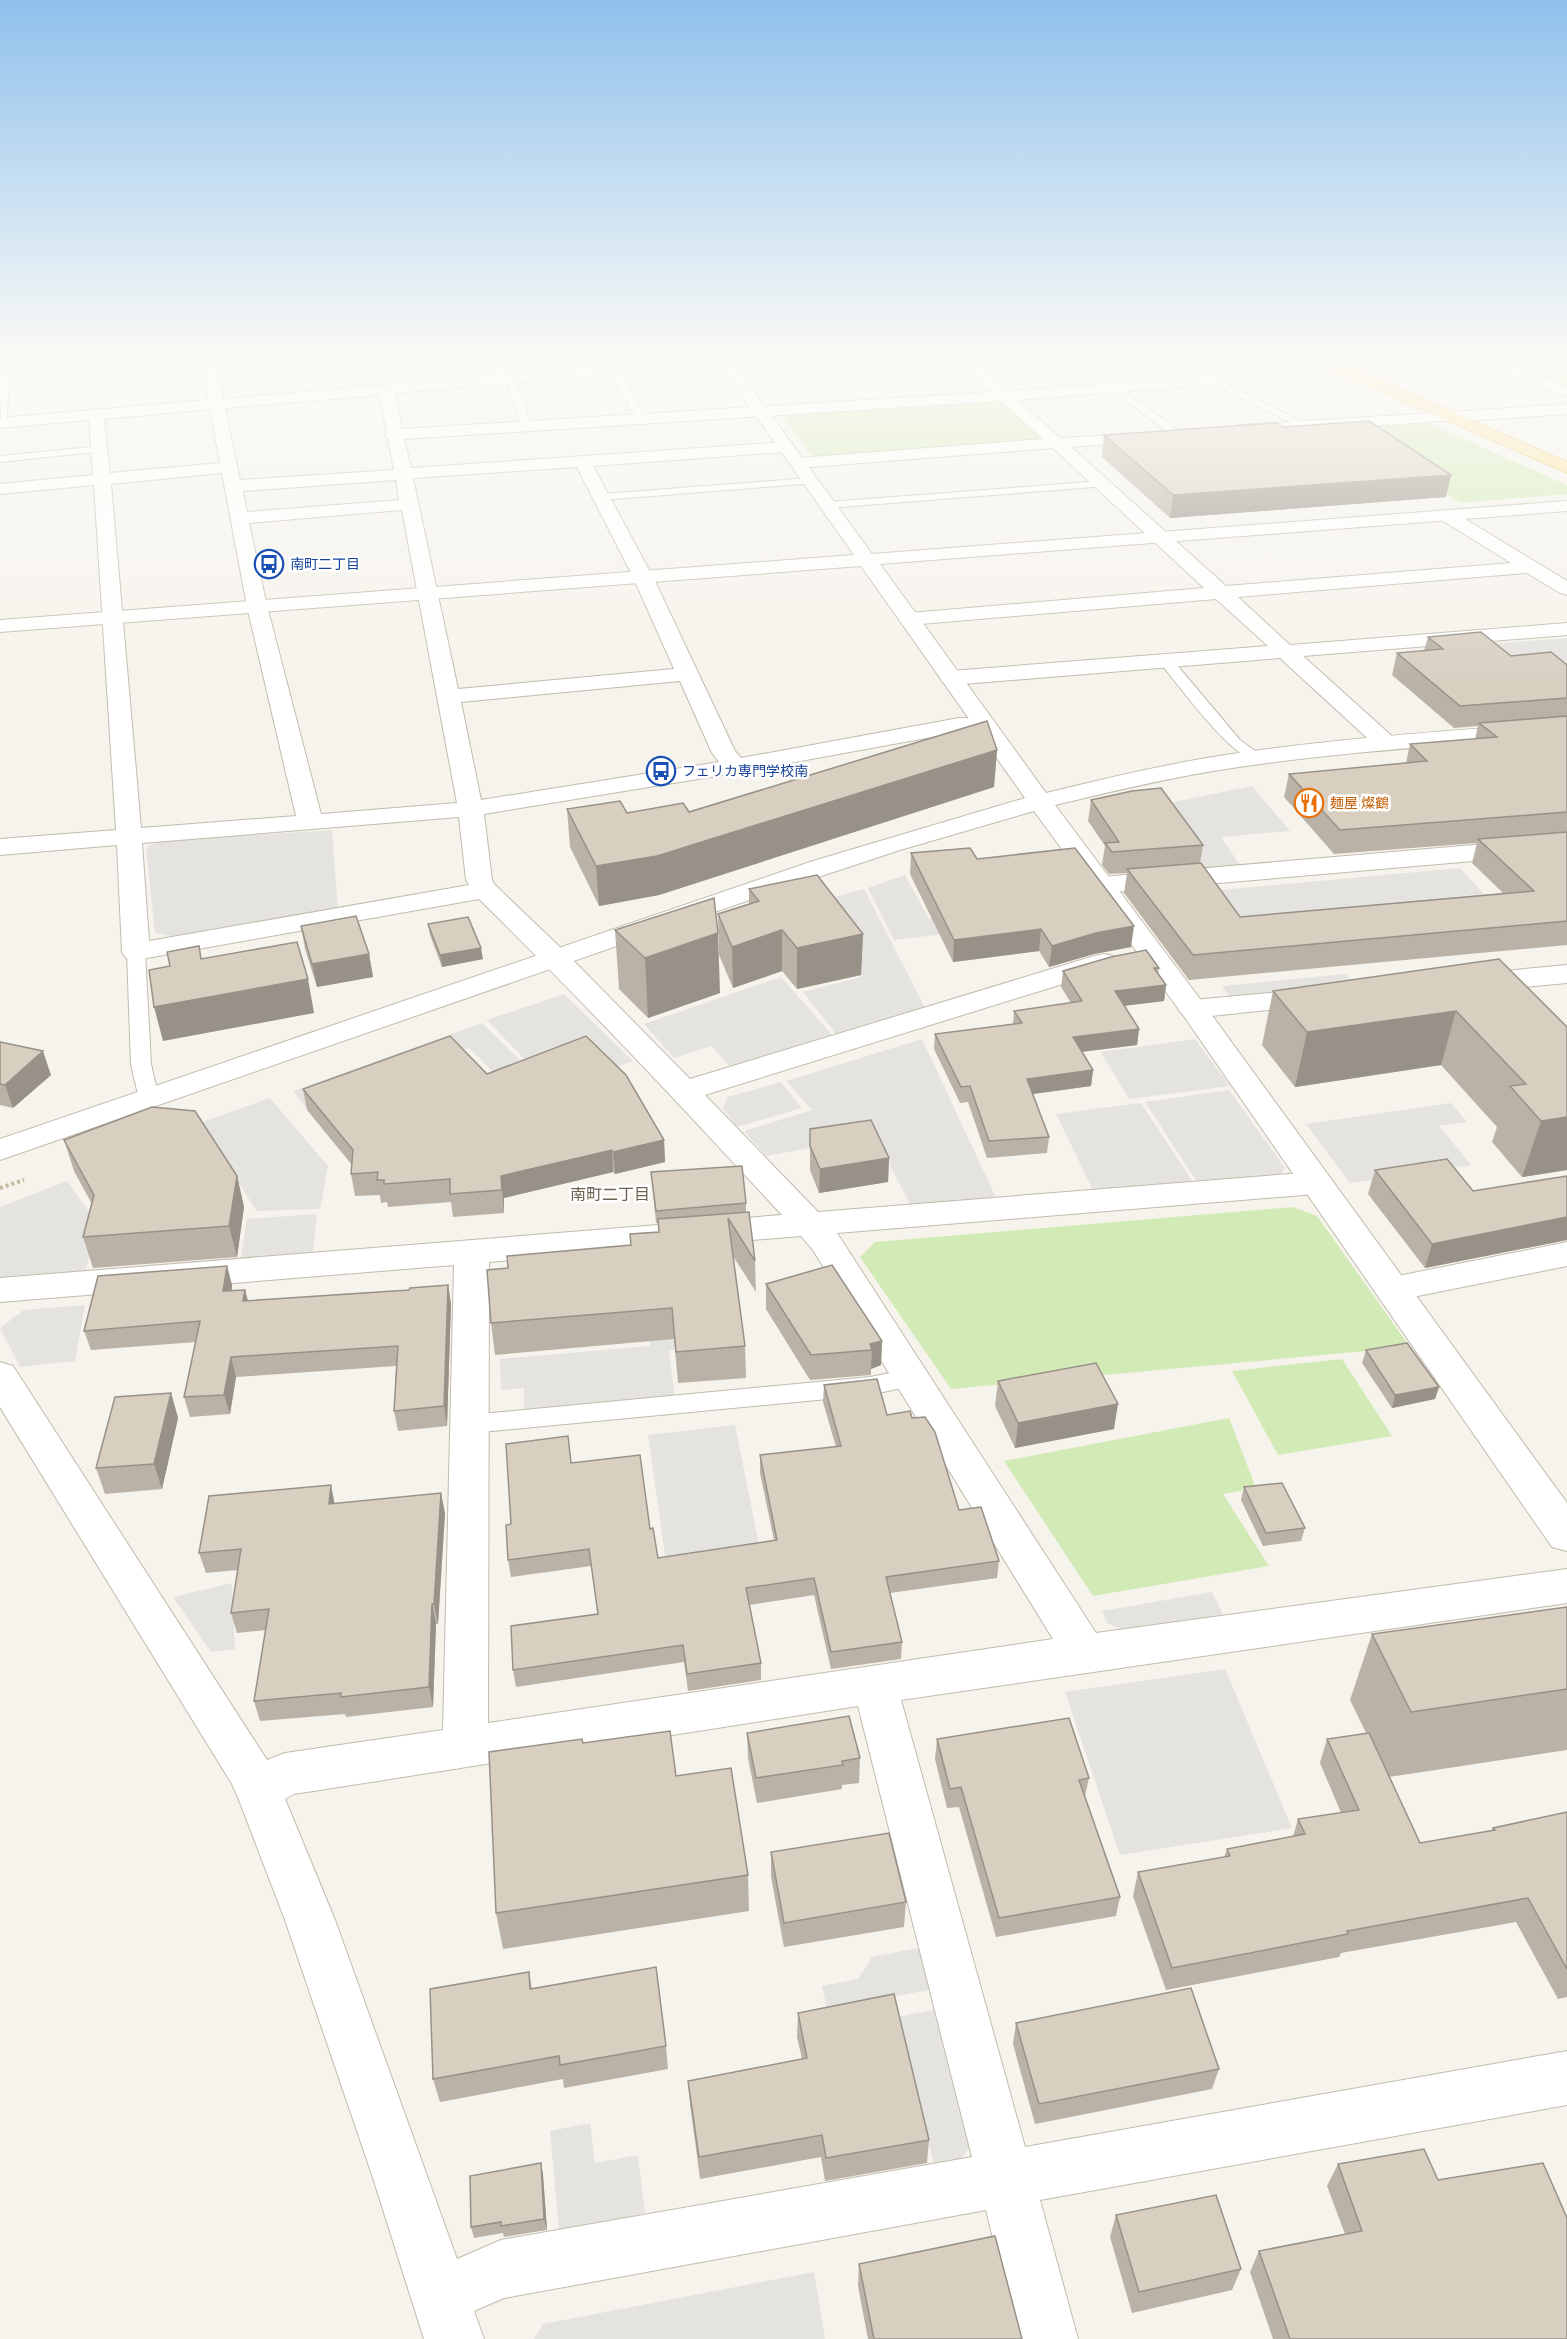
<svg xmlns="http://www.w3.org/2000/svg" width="1567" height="2339" font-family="'PT Sans Narrow','Noto Sans JP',sans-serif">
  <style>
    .green { fill: #d2eab5 }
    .parking { fill: #e5e3e0 }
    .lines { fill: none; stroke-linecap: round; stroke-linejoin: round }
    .service-casing { stroke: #c2bbae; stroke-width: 2 }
    .minor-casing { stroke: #c2bbae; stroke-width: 2 }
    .tertiary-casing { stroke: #c2bbae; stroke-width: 2 }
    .primary-casing { stroke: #e6c16a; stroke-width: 2 }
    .path { stroke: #c4b79f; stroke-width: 4; stroke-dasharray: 3 3; stroke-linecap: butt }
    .service { fill: #fff; fill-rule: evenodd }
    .minor { fill: #fff; fill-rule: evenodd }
    .tertiary { fill: #fff; fill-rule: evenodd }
    .primary { fill: #ffe39c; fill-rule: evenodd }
    .wall { fill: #bab2a6 }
    .shaded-wall { fill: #979187 }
    .building { fill: #d8cfc1; stroke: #979187; stroke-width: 1.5 }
    .labels { text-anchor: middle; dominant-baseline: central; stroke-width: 5; stroke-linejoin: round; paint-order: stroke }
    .far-transit-label { font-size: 14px; fill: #164399; stroke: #fff; text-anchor: start }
    .far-food-label { font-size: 14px; fill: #c56008; stroke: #fff; text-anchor: start }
    .neighbourhood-label { font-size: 16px; fill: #6e6250; stroke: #fff }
  </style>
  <rect width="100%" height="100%" fill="#f6f3ec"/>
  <!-- green -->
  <g class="green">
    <path d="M1487 356H1567V387Z"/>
    <path d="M992 401 1002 403 1041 437 1035 440 822 456 812 455 783 417 793 414Z"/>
    <path d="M1428 423 1567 485V494L1460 503 1408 468 1374 427Z"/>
    <path d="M1293 1207 1317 1216 1410 1347 951 1389 860 1257 875 1242Z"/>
    <path d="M1342 1359 1392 1436 1278 1455 1232 1371Z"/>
    <path d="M1229 1418 1256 1488 1223 1494 1269 1566 1093 1596 1004 1461Z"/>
  </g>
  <!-- parking -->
  <g class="parking">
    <path d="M1567 638V666L1506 672 1473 645Z"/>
    <path d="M1252 786 1290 831 1221 837 1242 868 1207 871 1159 805Z"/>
    <path d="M332 830 338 911 177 937 155 933 146 848 158 841Z"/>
    <path d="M1460 868 1501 913 1176 943 1210 891Z"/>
    <path d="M905 875 929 919 995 913 1003 927 894 940 868 888Z"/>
    <path d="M864 889 926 1010 839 1038 803 992 861 977 849 949 813 903Z"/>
    <path d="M1346 974 1356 987 1231 999 1222 986Z"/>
    <path d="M781 977 833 1036 732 1069 711 1046 674 1058 644 1024Z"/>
    <path d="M564 994 633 1061 616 1067 535 1070 487 1020Z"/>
    <path d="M482 1023 539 1079 511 1090 469 1048 306 1108 293 1091Z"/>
    <path d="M922 1039 998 1202 912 1208 875 1136 766 1156 744 1131 812 1110 786 1081Z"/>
    <path d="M1195 1039 1230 1086 1129 1099 1101 1052Z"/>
    <path d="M781 1082 802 1108 737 1127 723 1108 728 1097Z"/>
    <path d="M1229 1090 1285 1168 1277 1181 1201 1188 1145 1102Z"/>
    <path d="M270 1098 328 1166 320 1209 257 1211 210 1139 166 1135Z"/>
    <path d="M1141 1103 1196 1187 1096 1196 1056 1114Z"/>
    <path d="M1451 1103 1467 1122 1439 1126 1471 1165 1350 1183 1306 1124Z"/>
    <path d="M67 1181 97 1223 85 1274 0 1282V1207Z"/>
    <path d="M317 1214 312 1258 240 1264 247 1219Z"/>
    <path d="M85 1305 75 1361 20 1367 0 1328 24 1310Z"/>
    <path d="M688 1336 689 1348 669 1350 675 1400 524 1413V1388L501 1390 500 1359 650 1346 649 1340Z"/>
    <path d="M735 1425 760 1550 666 1563 648 1435Z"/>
    <path d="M232 1583 235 1649 211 1652 173 1597Z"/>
    <path d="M1212 1592 1228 1625 1144 1639 1107 1623 1102 1611Z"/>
    <path d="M1225 1669 1292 1828 1120 1855 1065 1692Z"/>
    <path d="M923 1947 934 1989 827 2009 822 1986 858 1979 872 1957Z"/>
    <path d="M943 2008 979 2137 953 2167 936 2172 897 2017Z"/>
    <path d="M590 2123 595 2163 638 2155 645 2213 559 2232 550 2131Z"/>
    <path d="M814 2272 825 2339H534L543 2324Z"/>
  </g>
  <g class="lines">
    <!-- service casing -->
    <g class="service-casing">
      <g id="service">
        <path d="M2 356H12L6 422 1 425 0 380Z"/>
        <path d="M490 356H498L505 375 517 382 532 426 531 428 522 426 508 384 496 377Z"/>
        <path d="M1158 356H1169L1309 425 1300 427Z"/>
        <path d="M611 367 619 369 646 418 645 420 636 418 609 369Z"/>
        <path d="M1114 387H1120L1180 432V436H1172L1114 391Z"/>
        <path d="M100 446 105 449 104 451 0 462V456Z"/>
        <path d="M811 478 817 481 815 483 602 500 596 497 602 494Z"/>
        <path d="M1102 481 1106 482V486L828 508 822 505 828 502Z"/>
        <path d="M1166 657 1171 658 1240 740 1259 754 1262 757 1259 760C1237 766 1177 683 1161 664L1159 661Z"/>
        <path d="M136 947 142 948 145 952 151 1064 159 1099 156 1103H142L139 1099 131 1064 127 952 130 948Z"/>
        <path d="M911 1369 919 1372 923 1378 919 1384 870 1395 470 1433 461 1430 458 1424 461 1418 470 1415 870 1377Z"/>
      </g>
    </g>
    <!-- minor casing -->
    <g class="minor-casing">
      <g id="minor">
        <path d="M200 356H214L223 399 724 356H812L805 360 724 364 395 393 402 429 992 392 954 356H969L1009 391 1214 376 1219 378 1222 381 1219 384 1018 400 1060 438 1153 433 1155 436 1153 439 1147 441 1071 447 1226 586 1511 563 1440 519 1437 515 1440 511H1452L1567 581V595L1560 593 1527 573 1238 597 1290 645 1567 623V635L1303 656 1394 738 1398 743 1394 748 1386 750 1378 748 1280 658 951 685 943 683 940 678 943 673 951 671 1268 646 1216 599 909 625 902 623 899 619 902 615 909 613 1204 588 1053 448 798 468 792 467 790 463 792 459 798 458 1043 439 1001 401 404 439 411 468 786 442 792 443 794 447 792 451 786 452 593 466 653 577 735 751 741 758 959 718 992 719 995 724 992 729 959 732 735 773 484 814 492 880 495 885 565 952 690 1079 1094 956 1104 954 1114 956 1118 962 1114 968 705 1095 818 1212 1315 1172 1327 1176 1332 1183 1327 1190 1315 1194 837 1233 1096 1633 1567 1569V1603L901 1700 1025 2147 1567 2051V2105L1040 2200 1078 2339H1018L986 2210 504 2298 474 2311 484 2339H424L372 2175 285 1920 239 1800 232 1784 0 1407V1362L13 1366 267 1760 285 1753 443 1730 454 1265 0 1302V1278L782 1215C683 1108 583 1001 479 899L136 960 126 958 122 952 117 845 0 855V839L116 830 94 485 0 494V484L93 475 89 420 0 428V418L208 400ZM379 395 387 432 385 435 388 439 394 470 240 480 225 408ZM210 409 220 463 110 473 104 419ZM577 467 633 577 674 669 458 689 413 478ZM222 473 247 606 296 816 141 828 111 484ZM396 480 399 500 247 512 243 491ZM402 510 457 803 321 814 267 606 249 523ZM680 681 712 753 719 762 481 800 461 702ZM459 817 466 880 469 885 149 941 142 843ZM801 1236 813 1250 1053 1639 488 1723 489 1262ZM858 1706 972 2157 501 2240 457 2259 335 1920 285 1799 294 1794Z"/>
        <path d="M1468 356H1487L1567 387V397L1470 359Z"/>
        <path d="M1452 412 1458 414 1460 417 1458 420 1238 435 1230 430 1238 425Z"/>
        <path d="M1567 837V853L1102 893 1093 891 1089 885 1093 879 1102 877Z"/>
        <path d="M1567 965V983L1473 992 1463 989 1459 983 1463 977 1473 974Z"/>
        <path d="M1314 989 1324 992 1329 998 1324 1004 1193 1018 1183 1015 1178 1009 1183 1003 1193 1000Z"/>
        <path d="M1567 1242V1266L1393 1301 1380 1298 1375 1289 1380 1280 1393 1277Z"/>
      </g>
    </g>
    <!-- tertiary casing -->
    <g class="tertiary-casing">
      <g id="tertiary">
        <path d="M714 356H728L872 554 1567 501V511L880 564 1046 793C1103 779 1161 765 1219 756 1334 738 1451 731 1567 722V736C1451 745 1334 752 1219 770 1164 779 1109 792 1055 805L1203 1003 1567 1503V1551L1552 1547 1183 1015 1034 811 900 850 764 895 0 1160V1139L813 861 1025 798 861 566 0 632V620L854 555Z"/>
        <path d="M1567 404V414L1452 422 1444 417 1452 412Z"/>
      </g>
    </g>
    <!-- primary casing -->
    <g class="primary-casing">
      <path id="primary" d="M1306 356H1324L1567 462V473L1308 359Z"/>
    </g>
    <!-- path -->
    <path class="path" d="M0 1188 24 1180"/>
    <!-- service -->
    <use href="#service" class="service"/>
    <!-- minor -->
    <use href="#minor" class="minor"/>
    <!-- tertiary -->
    <use href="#tertiary" class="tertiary"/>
    <!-- primary -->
    <use href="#primary" class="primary"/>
  </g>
  <!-- wall -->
  <g class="wall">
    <path d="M1283 427 1446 497 1170 518 1102 457 1104 435Z"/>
    <path d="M1428 637 1511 656 1567 665V945L1189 980 1124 893 1127 873 1109 874 1102 865 1105 846 1088 821 1091 800 1203 845 1200 863 1240 917 1503 893 1472 863 1477 843 1334 854 1284 797 1289 774 1406 763 1410 744 1475 739 1478 726 1454 728 1392 675 1397 653 1424 651Z"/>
    <path d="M997 750 994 787 659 895 599 906 570 847 567 809 627 813 689 812Z"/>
    <path d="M911 853 977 859 1131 947 1094 954 1049 967 1039 951 953 962 910 874Z"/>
    <path d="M749 889 863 934 861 975 797 989 782 971 733 988 719 955 718 914 749 904Z"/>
    <path d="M428 924 483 959 442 967 430 935Z"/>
    <path d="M301 926 369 954 373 977 317 987 305 949Z"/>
    <path d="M615 930 720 993 648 1018 619 989Z"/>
    <path d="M1499 959 1567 1170 1522 1177 1492 1142 1497 1127 1441 1065 1295 1087 1262 1045 1273 991Z"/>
    <path d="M1159 968 1158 974 1166 985 1164 1001 1124 1006 1139 1029 1137 1045 1082 1052 1093 1070 1091 1086 1033 1094 1049 1137 1047 1153 987 1158 968 1102 960 1103 934 1049 935 1034 1013 1024 1014 1011 1071 1003 1061 987 1063 971Z"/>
    <path d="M0 1042 51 1075 13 1108 0 1105Z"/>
    <path d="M487 1074 664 1140 665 1162 615 1174 613 1172 504 1198V1213L453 1217 451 1202 388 1207 387 1202 381 1203 380 1195 355 1196 351 1174 352 1165 307 1110 303 1089Z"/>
    <path d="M810 1129 889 1158 888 1182 819 1193 810 1170Z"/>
    <path d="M64 1140 237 1176 244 1207 237 1257 93 1268 83 1237 92 1204 74 1171Z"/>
    <path d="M1375 1170 1473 1191 1567 1176V1240L1425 1268 1368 1194Z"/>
    <path d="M651 1172 746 1203V1212L755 1261 756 1292 733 1256 745 1346 746 1378 678 1383 674 1339 495 1355 491 1323 508 1268 631 1245 659 1232 658 1223H656Z"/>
    <path d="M227 1266 232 1285V1291L245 1290 248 1301 409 1290 448 1285 451 1304 447 1426 398 1431 394 1411 396 1366 236 1377 230 1414 190 1417 184 1397 196 1342 91 1350 84 1331Z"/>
    <path d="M766 1284 882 1341 881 1365 871 1369V1375L810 1380 766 1309Z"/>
    <path d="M1366 1350 1439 1387 1435 1399 1392 1408 1362 1363Z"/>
    <path d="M998 1381 1114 1429 1015 1448 995 1406Z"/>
    <path d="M824 1385 887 1415 912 1418 959 1510 999 1561 997 1578 890 1593 902 1642 901 1659 831 1669 814 1595 749 1605 761 1663V1680L688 1691 684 1662 516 1687 513 1670 598 1614 591 1566 511 1577 508 1560 511 1524 571 1463 650 1529 658 1558 774 1540 760 1473V1455L836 1447 823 1402Z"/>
    <path d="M171 1393 178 1418 162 1489 105 1494 96 1468Z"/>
    <path d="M1244 1487 1305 1528 1301 1541 1263 1546 1241 1500Z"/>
    <path d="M335 1503 445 1513 438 1624H436L433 1707 346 1717 345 1714 260 1721 254 1701 266 1630 237 1633 231 1613 238 1570 206 1573 199 1553Z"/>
    <path d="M1567 1607V1750L1389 1777 1420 1843 1492 1831 1493 1828 1567 1812V1997L1558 1999 1516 1922 1341 1953 1339 1957 1166 1990 1133 1896 1138 1872 1224 1857 1227 1849 1293 1836 1298 1819 1341 1813 1320 1763 1327 1739 1366 1733 1350 1700 1372 1634Z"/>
    <path d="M747 1733 860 1758 859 1783 842 1785V1789L757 1803 748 1758Z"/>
    <path d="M937 1739 1089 1778 1085 1796 1120 1897 1116 1916 996 1937 959 1807 947 1808 935 1759Z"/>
    <path d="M583 1743 676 1776 748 1875 749 1911 503 1949 496 1913Z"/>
    <path d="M771 1852 906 1902 904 1927 784 1947 771 1877Z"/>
    <path d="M529 1972 532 1989 666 2046 668 2069 564 2088 563 2079 440 2102 433 2079Z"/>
    <path d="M798 2013 929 2140 927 2163 825 2181 821 2157 700 2179 690 2104 688 2081 802 2059 797 2037Z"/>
    <path d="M1016 2023 1219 2069 1212 2089 1035 2124 1013 2044Z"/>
    <path d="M541 2163 543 2175 547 2230 504 2237 503 2233 474 2238 471 2227Z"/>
    <path d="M1338 2164 1438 2180 1567 2339H1273L1250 2272 1259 2251 1345 2234 1327 2186Z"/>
    <path d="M1116 2215 1241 2269 1232 2290 1132 2313 1110 2237Z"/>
    <path d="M859 2264 1022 2339H868L858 2286Z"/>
  </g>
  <!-- shaded-wall -->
  <g class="shaded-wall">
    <path d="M1451 475 1446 497 1170 518 1173 495Z"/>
    <path d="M997 750 994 787 659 895 599 906 596 866Z"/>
    <path d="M1134 926 1131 947 1094 954 1049 967 1052 946 1096 933Z"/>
    <path d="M1041 929 1039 951 953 962 954 940Z"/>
    <path d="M782 930V971L733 988 732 947Z"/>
    <path d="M718 933 720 993 648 1018 645 958Z"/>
    <path d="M863 934 861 975 797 989V948Z"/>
    <path d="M481 948 483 959 442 967 440 955Z"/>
    <path d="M369 954 373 977 317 987 312 964Z"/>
    <path d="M308 979 314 1013 163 1041 154 1007Z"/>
    <path d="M1166 985 1164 1001 1113 1007 1115 991Z"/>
    <path d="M1456 1011 1441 1065 1295 1087 1307 1032Z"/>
    <path d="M1139 1029 1137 1045 1071 1053 1073 1037Z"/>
    <path d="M43 1051 51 1075 13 1108 5 1085Z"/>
    <path d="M1093 1070 1091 1086 1025 1095 1027 1079Z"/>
    <path d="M1567 1117V1170L1522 1177 1541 1121Z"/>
    <path d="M664 1140 665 1162 615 1174 613 1152Z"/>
    <path d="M612 1150 613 1172 504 1198V1213L501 1176Z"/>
    <path d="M889 1158 888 1182 819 1193 820 1169Z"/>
    <path d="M237 1176 244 1207 237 1257 229 1226Z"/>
    <path d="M1567 1217V1240L1425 1268 1432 1244Z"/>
    <path d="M227 1266 232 1285 229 1311 223 1291Z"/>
    <path d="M448 1285 451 1304 447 1426 444 1406Z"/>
    <path d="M245 1290 250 1309 243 1301Z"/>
    <path d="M882 1341 881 1365 871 1369 872 1350 870 1344Z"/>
    <path d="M231 1357 236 1377 230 1414 224 1395Z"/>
    <path d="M1439 1387 1435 1399 1392 1408 1395 1395Z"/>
    <path d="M171 1393 178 1418 162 1489 154 1464Z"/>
    <path d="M1118 1404 1114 1429 1015 1448 1018 1423Z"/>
    <path d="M331 1485 335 1506 329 1504Z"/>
    <path d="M441 1493 445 1513 438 1624 434 1604Z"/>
    <path d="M432 1604 436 1624 433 1707 429 1687Z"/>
    <path d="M541 2163 543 2175 547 2230 544 2219Z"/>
  </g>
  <!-- building -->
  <g class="building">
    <path d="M1369 421 1451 475 1173 495 1104 435 1277 423 1283 427Z"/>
    <path d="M1481 632 1511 656 1551 652 1567 665V698L1460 706 1397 653 1443 649 1428 637Z"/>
    <path d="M1567 716V812L1340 830 1289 774 1427 761 1410 744 1497 737 1479 723Z"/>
    <path d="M987 721 997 750 657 856 596 866 567 809 620 801 627 813 683 803 689 812Z"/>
    <path d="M1161 788 1203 845 1112 852 1105 843 1119 842 1091 800 1132 791Z"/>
    <path d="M1567 832V921L1193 955 1127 869 1201 863 1240 917 1534 891 1478 839Z"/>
    <path d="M970 848 977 859 1075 848 1134 926 1096 933 1052 946 1041 929 954 940 911 853Z"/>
    <path d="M817 875 863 934 797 948 782 930 732 947 718 914 759 901 749 889Z"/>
    <path d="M714 898 718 933 645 958 615 930Z"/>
    <path d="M356 916 369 954 312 964 301 926Z"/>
    <path d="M468 917 481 948 440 955 428 924Z"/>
    <path d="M297 942 308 979 154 1007 149 970 170 966 167 952 199 946 201 959Z"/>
    <path d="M1146 950 1159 968H1154L1166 985 1115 991 1139 1029 1073 1037 1093 1070 1027 1079 1049 1137 989 1141 970 1086 961 1087 935 1034 1022 1023 1014 1011 1082 1001 1063 971 1111 957Z"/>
    <path d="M1499 959 1567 1027V1117L1541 1121 1510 1086 1526 1084 1456 1011 1307 1032 1273 991Z"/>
    <path d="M450 1036 487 1074 586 1036 626 1075 664 1140 613 1152 612 1150 501 1176 502 1190 450 1194V1179L384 1184V1180H377L378 1172 351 1174 353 1150 303 1089Z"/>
    <path d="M0 1042 43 1051 5 1085 0 1084Z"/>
    <path d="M152 1107 195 1111 237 1176 229 1226 83 1237 94 1195 64 1140Z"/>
    <path d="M871 1120 889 1158 820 1169 810 1146V1129Z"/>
    <path d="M1447 1159 1473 1191 1567 1176V1217L1432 1244 1375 1170Z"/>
    <path d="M742 1166 746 1203 656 1211 651 1172Z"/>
    <path d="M749 1212 755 1261 728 1218 745 1346 676 1352 672 1308 491 1323 487 1270 508 1268 507 1256 631 1245 630 1234 659 1232 658 1219Z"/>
    <path d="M832 1265 882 1341 870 1344 872 1350 811 1355 766 1284Z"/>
    <path d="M227 1266 223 1291 245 1290 243 1301 409 1290 410 1288 448 1285 444 1406 394 1411 398 1346 231 1357 224 1395 184 1397 200 1321 84 1331 98 1276Z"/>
    <path d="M1407 1343 1439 1387 1395 1395 1366 1350Z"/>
    <path d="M1096 1363 1118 1404 1018 1423 998 1381Z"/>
    <path d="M877 1379 887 1415 910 1411 912 1418 925 1417 935 1432 959 1510 981 1507 999 1561 886 1577 902 1642 831 1652 814 1578 746 1588 761 1663 687 1674 683 1645 513 1670 511 1626 598 1614 589 1549 508 1560 506 1525 511 1524 506 1444 568 1436 571 1463 640 1455 650 1529 653 1528 658 1558 777 1540 760 1455 841 1446 824 1385Z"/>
    <path d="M171 1393 154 1464 96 1468 115 1397Z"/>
    <path d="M1282 1483 1305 1528 1266 1533 1244 1487Z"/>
    <path d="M331 1485 329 1504 441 1493 434 1604H432L429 1687 341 1697V1693L254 1701 269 1609 231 1613 241 1549 199 1553 209 1496Z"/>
    <path d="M1567 1607V1689L1411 1712 1372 1634Z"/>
    <path d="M849 1716 860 1758 842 1761 843 1765 756 1778 747 1733Z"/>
    <path d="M1069 1718 1089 1778 1079 1780 1120 1897 999 1918 961 1787 950 1789 937 1739Z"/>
    <path d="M670 1731 676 1776 731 1768 748 1875 496 1913 489 1752 582 1739 583 1743Z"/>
    <path d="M1369 1733 1420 1843 1495 1830 1493 1828 1567 1812V1969L1528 1898 1347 1931 1348 1934 1172 1968 1138 1872 1230 1856 1227 1849 1305 1834 1298 1819 1359 1810 1327 1739Z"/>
    <path d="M889 1833 906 1902 784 1923 771 1852Z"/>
    <path d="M656 1967 666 2046 560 2065 559 2056 433 2079 430 1989 529 1972 530 1989Z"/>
    <path d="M1191 1988 1219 2069 1039 2104 1016 2023Z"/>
    <path d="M894 1994 929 2140 826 2158 822 2135 699 2157 688 2081 807 2058 798 2013Z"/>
    <path d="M1424 2149 1438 2180 1543 2163 1567 2218V2339H1290L1259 2251 1362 2231 1338 2164Z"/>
    <path d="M541 2163 544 2219 501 2226V2222L471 2227 470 2176Z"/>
    <path d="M1216 2195 1241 2269 1139 2292 1116 2215Z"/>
    <path d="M995 2236 1022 2339H874L859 2264Z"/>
  </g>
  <!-- sky -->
  <linearGradient id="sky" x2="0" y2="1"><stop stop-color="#8fc1ec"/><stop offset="0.52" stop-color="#fbfaf6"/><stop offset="1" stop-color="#fbfaf6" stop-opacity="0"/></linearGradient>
  <rect width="1567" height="683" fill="url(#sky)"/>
  <!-- icons -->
  <defs>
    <g id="bus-ring" transform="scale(1.5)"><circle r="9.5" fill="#fff" stroke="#1a4fb4" stroke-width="1.5"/><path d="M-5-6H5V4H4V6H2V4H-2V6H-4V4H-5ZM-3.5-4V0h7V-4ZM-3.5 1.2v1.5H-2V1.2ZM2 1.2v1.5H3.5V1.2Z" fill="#1a4fb4"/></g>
    <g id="restaurant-ring" transform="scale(1.5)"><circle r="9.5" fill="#fff" stroke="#e8710a" stroke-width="1.5"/><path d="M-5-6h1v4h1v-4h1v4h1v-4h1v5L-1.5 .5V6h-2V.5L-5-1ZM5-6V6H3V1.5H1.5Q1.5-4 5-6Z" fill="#e8710a"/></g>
  </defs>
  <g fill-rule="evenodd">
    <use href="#bus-ring" x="269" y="564"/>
    <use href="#bus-ring" x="661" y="771"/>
    <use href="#restaurant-ring" x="1309" y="803"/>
  </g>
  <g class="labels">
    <!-- far-transit labels -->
    <g class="far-transit-label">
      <text x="290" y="564">南町二丁目</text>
      <text x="682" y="771">フェリカ専門学校南</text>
    </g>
    <!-- far-food labels -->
    <g class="far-food-label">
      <text x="1330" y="803">麺屋 燦鶴</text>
    </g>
    <!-- neighbourhood labels -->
    <g class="neighbourhood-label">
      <text x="610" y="1194">南町二丁目</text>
    </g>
  </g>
</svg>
